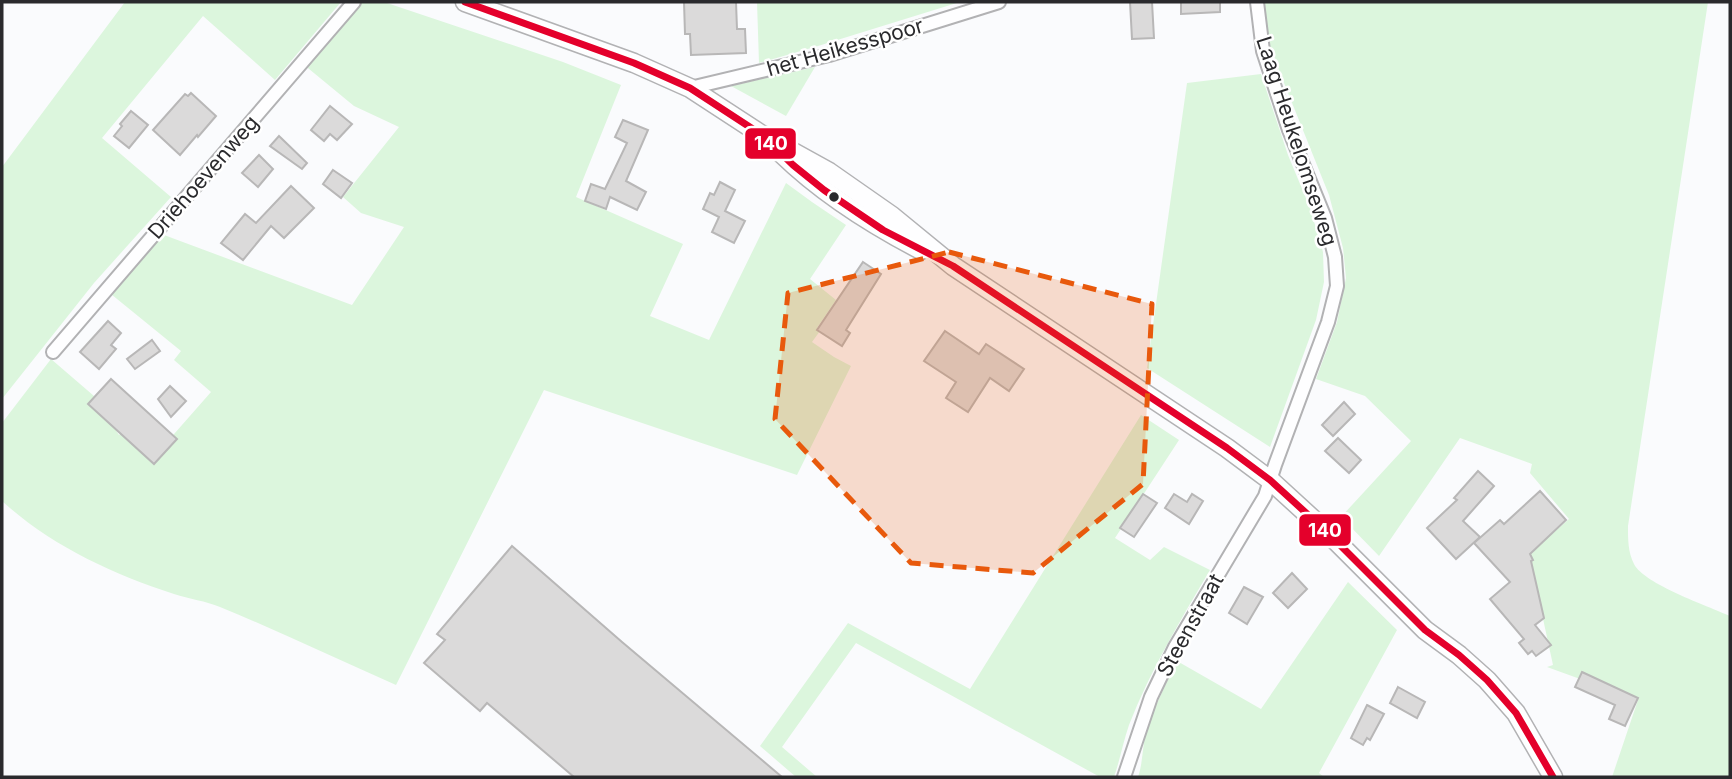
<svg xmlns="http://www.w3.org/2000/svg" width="1732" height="779" font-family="Inter,sans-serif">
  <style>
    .green { fill: #dcf6dd }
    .building { fill: #dbdada; stroke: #b8b7b7; stroke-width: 2 }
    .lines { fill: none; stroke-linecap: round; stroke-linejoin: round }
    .street-casing { stroke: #b2b2b4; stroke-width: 16 }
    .secondary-casing { stroke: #b2b2b4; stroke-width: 21 }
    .street { stroke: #fefeff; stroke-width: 12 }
    .secondary { stroke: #fefeff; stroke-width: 18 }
    .bus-1-casing { stroke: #fff; stroke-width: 12 }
    .bus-1 { stroke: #e4002b; stroke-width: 7 }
    .marked { fill: #e8590c; fill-opacity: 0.2; stroke: #e8590c; stroke-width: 5; stroke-dasharray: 14 9; stroke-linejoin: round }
    .bus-dot { fill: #2a2a2d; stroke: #fff; stroke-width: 2.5 }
    .labels { text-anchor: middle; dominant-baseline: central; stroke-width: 5; stroke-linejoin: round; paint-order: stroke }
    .street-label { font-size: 21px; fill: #2a2a2d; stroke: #fff }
    .line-badge { stroke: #fff; stroke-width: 2.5 }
    .badge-label { font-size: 19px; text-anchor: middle; font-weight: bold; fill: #fff }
  </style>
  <rect width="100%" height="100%" fill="#fafbfd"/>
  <!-- green -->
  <g class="green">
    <path d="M125 2H341L275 80 203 16 102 138 171 197 94 283 2 399V167Z"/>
    <path d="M358 2H384L563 62 621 85 576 197 683 244 650 316 709 340 786 183 812 202 846 225 810 279 836 300 817 328 820 331 812 342 834 357 851 366 797 475 544 390 396 685C337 659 279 631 220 607 206 601 189 599 174 594 112 574 50 545 2 501V423L51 359 94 396 119 435 131 425 160 450 211 392 174 360 181 351 106 290 156 232 352 305 404 227 361 213 343 197 399 127 354 106 303 64Z"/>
    <path d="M757 2H960L818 46 759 63Z"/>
    <path d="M1259 2H1708L1628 526C1628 540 1628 552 1634 564 1644 584 1708 606 1730 616V777H1612L1638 700 1547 667 1553 665 1529 554 1569 519 1530 473 1532 464 1460 438 1379 556 1341 517 1411 441 1365 396 1316 379 1337 322 1346 278 1343 248 1329 195 1268 43Z"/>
    <path d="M815 67 786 116 731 86Z"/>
    <path d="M1261 74 1288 155 1310 208 1323 252 1324 282 1316 320 1270 447 1147 368 1187 83Z"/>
    <path d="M1141 415 1179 440 1115 538 1150 560 1164 547 1210 570C1180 621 1151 669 1129 725 1123 742 1120 760 1114 777H1100L856 643 782 747 817 777H796L760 746 848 623 970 689Z"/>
    <path d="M1348 582 1397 630 1319 773 1324 777H1138C1143 763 1142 748 1146 733 1153 709 1166 684 1177 661L1261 709Z"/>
  </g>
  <!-- building -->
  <g class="building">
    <path d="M684 2H736L737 29H745L746 53 691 55 690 34H685Z"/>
    <path d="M1130 2H1152L1154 38 1132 39Z"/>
    <path d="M1181 2H1220V12L1181 14Z"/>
    <path d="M191 93 216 116 198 137 197 135 180 155 153 130 185 94 188 96Z"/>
    <path d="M330 106 352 124 337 140 330 134 324 141 311 130Z"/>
    <path d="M131 111 148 125 129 148 114 136 122 126 120 124Z"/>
    <path d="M623 120 648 130 626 181 646 192 637 210 610 197 606 209 585 201 591 184 605 189 627 143 615 137Z"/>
    <path d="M279 136 307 163 302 169 270 146Z"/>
    <path d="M259 155 273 169 258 187 242 173Z"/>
    <path d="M333 170 352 183 341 198 323 184Z"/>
    <path d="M720 182 735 190 725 211 745 221 734 243 712 232 719 217 703 209 710 193 714 195Z"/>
    <path d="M291 186 314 208 284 238 271 226 243 260 221 243 245 214 256 223Z"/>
    <path d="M863 262 881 274 846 330 850 333 842 346 817 330Z"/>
    <path d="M108 321 121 333 111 345 116 349 99 369 80 352Z"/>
    <path d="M945 331 979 354 986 344 1024 369 1009 391 990 378 968 412 946 398 956 382 924 361Z"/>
    <path d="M152 340 160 351 135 369 127 359Z"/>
    <path d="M111 379 177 439 154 464 88 404Z"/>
    <path d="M170 386 186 401 171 417 158 399Z"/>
    <path d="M1344 402 1355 414 1333 436 1322 425Z"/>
    <path d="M1338 438 1361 460 1349 473 1325 451Z"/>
    <path d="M1478 471 1494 486 1463 521 1480 537 1456 559 1427 528 1457 500 1454 498Z"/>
    <path d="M1540 491 1566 520 1530 554 1533 560 1531 561 1544 618 1535 625 1551 645 1536 656 1532 651 1528 654 1519 643 1524 639 1490 599 1510 582 1474 543 1500 520 1504 524Z"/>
    <path d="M1143 494 1157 503 1134 537 1120 528Z"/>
    <path d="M1174 494 1187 502 1192 494 1203 501 1189 524 1165 508Z"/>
    <path d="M512 546 622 642 782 777H574L487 703 480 711 424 663 445 640 437 634Z"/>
    <path d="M1292 573 1307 589 1288 608 1273 593Z"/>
    <path d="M1244 587 1263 597 1247 624 1229 613Z"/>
    <path d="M1582 672 1638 698 1625 726 1609 719 1615 705 1575 687Z"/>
    <path d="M1398 687 1425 702 1417 718 1390 703Z"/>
    <path d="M1367 705 1384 714 1370 740 1367 738 1363 745 1351 738Z"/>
  </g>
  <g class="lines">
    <!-- street casing -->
    <g class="street-casing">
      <g id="street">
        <path d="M690 88 829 55 999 2"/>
        <path d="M53 352 354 2"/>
        <path d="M1124 777 1151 697 1175 647 1265 496 1275 465 1328 322 1337 286 1335 257 1325 218 1289 130 1263 51 1257 2"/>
      </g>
    </g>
    <!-- secondary casing -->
    <g class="secondary-casing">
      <g id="secondary">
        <path d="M465 2 634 63 690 88 762 135 829 172 892 216 953 266 1227 448 1270 480 1328 533 1425 630 1459 655 1487 680 1516 713 1553 777"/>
        <path d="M781 153C822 193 871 224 921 250"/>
      </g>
    </g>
    <!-- street -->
    <use href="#street" class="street"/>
    <!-- secondary -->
    <use href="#secondary" class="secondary"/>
    <!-- bus-1 casing -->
    <g class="bus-1-casing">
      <path id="bus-1" d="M465 2 634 63 690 88 762 135 793 165 824 190 883 230 953 266 1227 448 1270 480 1328 533 1425 630 1459 655 1487 680 1516 713 1553 777"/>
    </g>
    <!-- bus-1 -->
    <use href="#bus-1" class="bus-1"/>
  </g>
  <!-- marked area -->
  <path class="marked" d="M949 252 1152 304 1143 484 1033 573 911 563 775 419 788 293Z"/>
  <!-- markers -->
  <circle class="bus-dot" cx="834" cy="197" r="6"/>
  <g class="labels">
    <!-- street labels -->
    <g class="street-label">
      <text transform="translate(845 47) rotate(-16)">het Heikesspoor</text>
      <text transform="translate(1297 141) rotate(72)">Laag Heukelomseweg</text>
      <text transform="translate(203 177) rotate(-49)">Driehoevenweg</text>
      <text transform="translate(1190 625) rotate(-61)">Steenstraat</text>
    </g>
  </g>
  <g class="line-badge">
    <rect x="744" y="127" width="53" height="33" rx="7" fill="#e4002b"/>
    <rect x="1298" y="513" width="54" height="34" rx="7" fill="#e4002b"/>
  </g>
  <g class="badge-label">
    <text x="771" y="150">140</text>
    <text x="1325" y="537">140</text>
  </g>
  <!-- border -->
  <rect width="1732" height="779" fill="none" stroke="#2a2a2d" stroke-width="7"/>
</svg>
